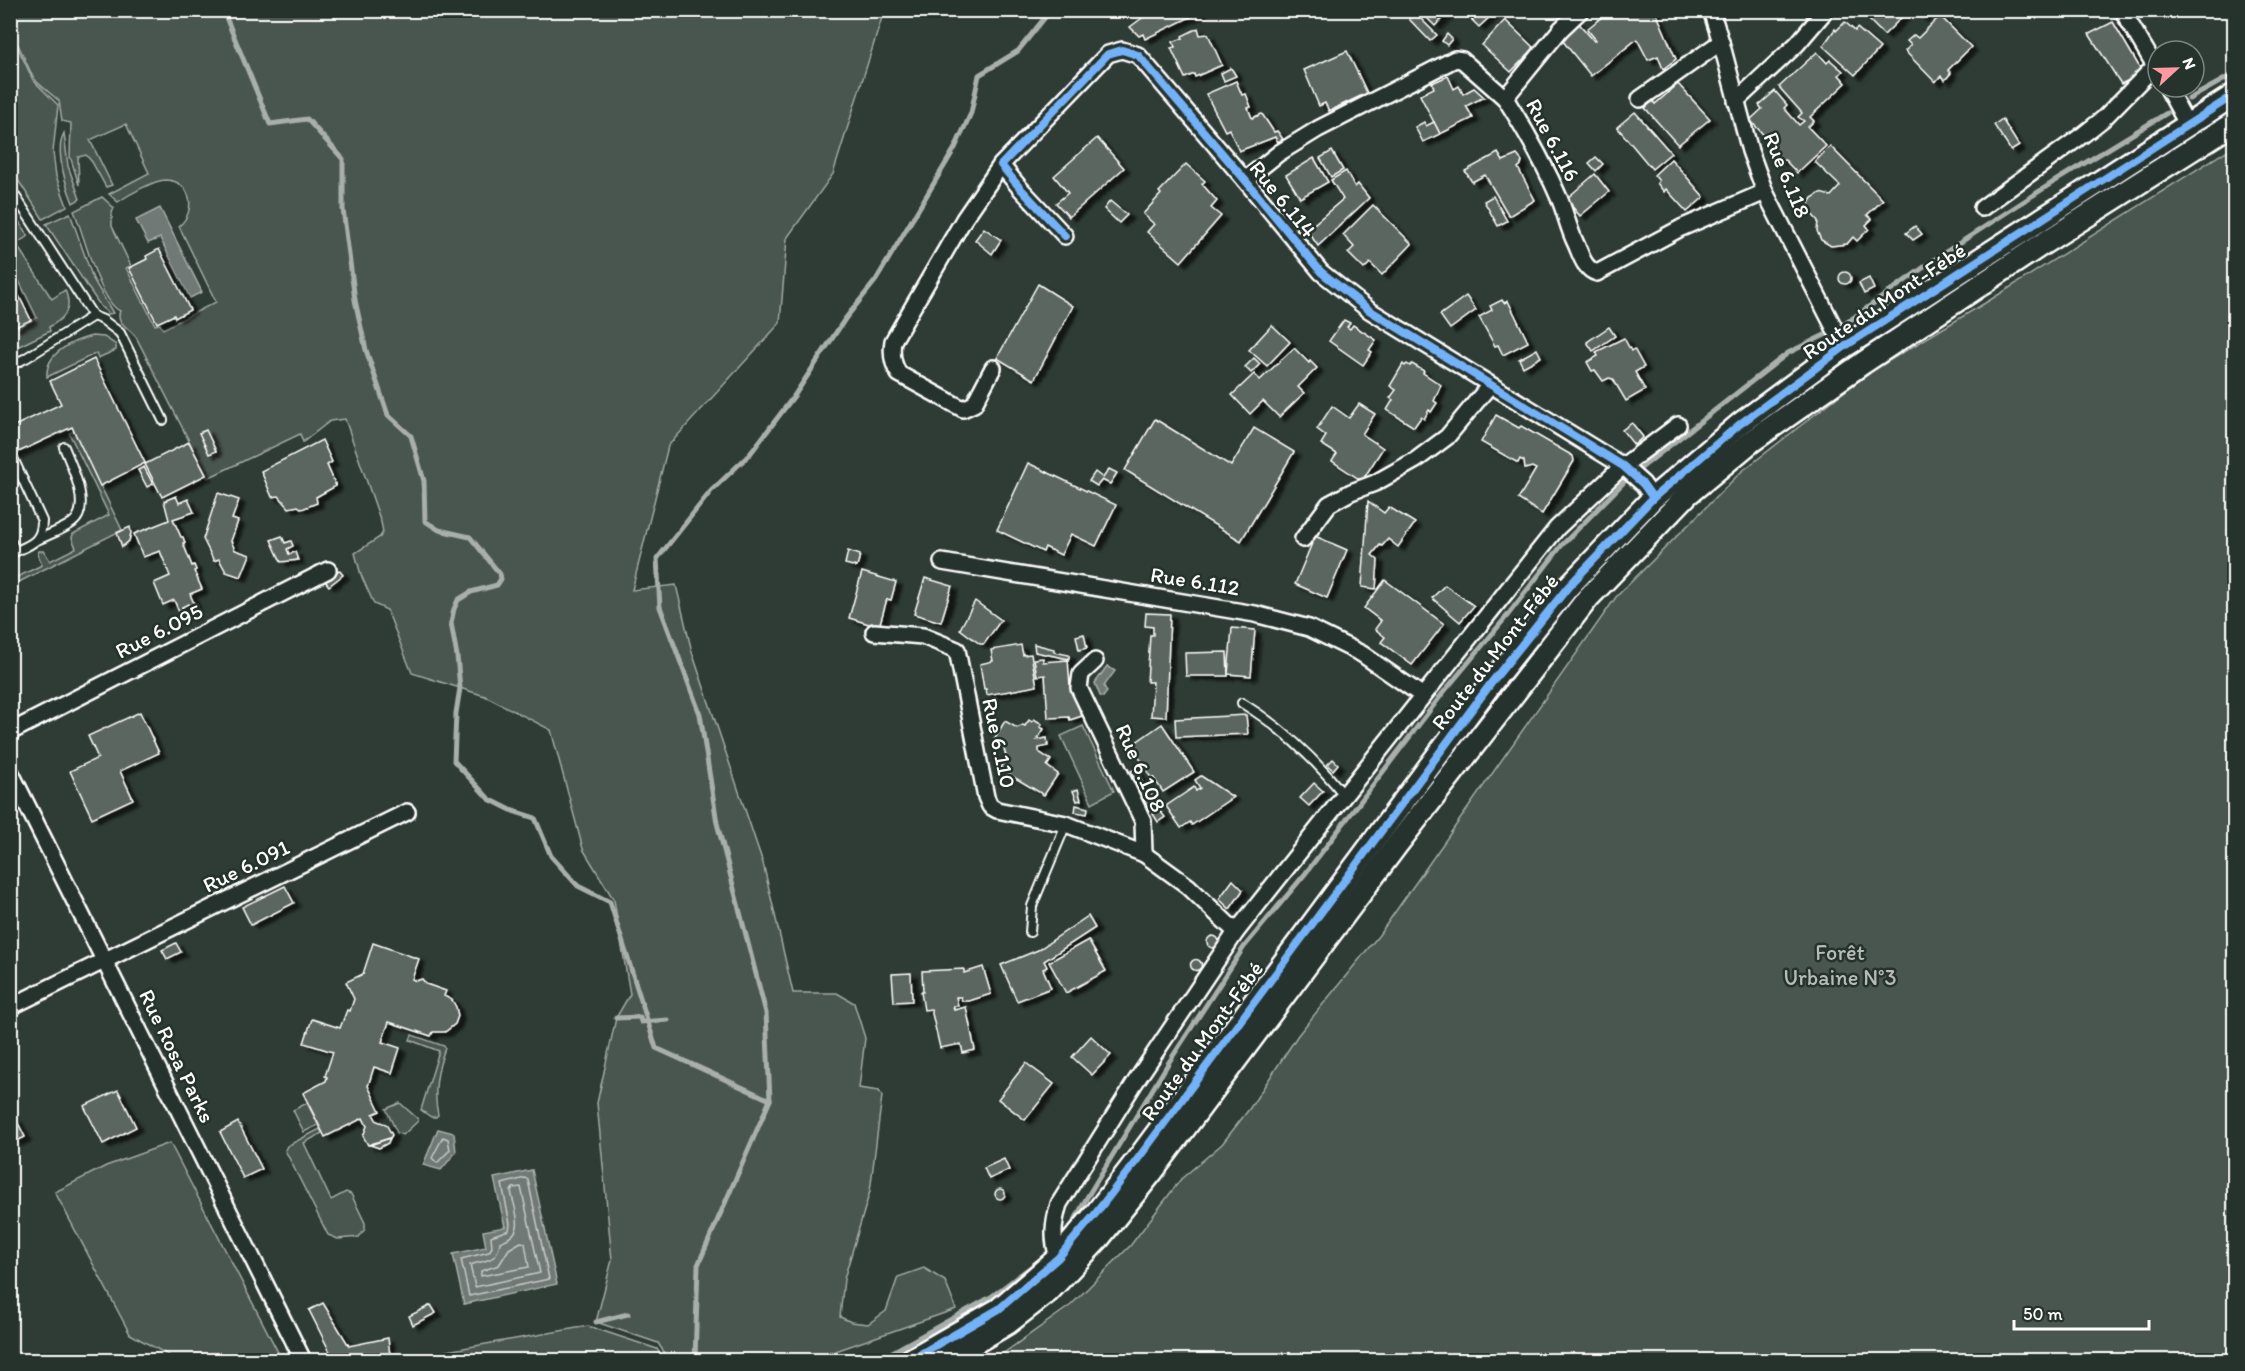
<svg xmlns="http://www.w3.org/2000/svg" width="2245" height="1371" font-family="Itim,sans-serif">
  <style>
    .green { fill: #4a544f; stroke: #a4aaa7; stroke-width: 1.5 }
    .water { fill: #707975; stroke: #a9afac; stroke-width: 1.5 }
    .lines { fill: none; stroke-linecap: round; stroke-linejoin: round }
    .shore { stroke: #c6c9c8; stroke-width: 1.5 }
    .stream { stroke: #a9afac; stroke-width: 5 }
    .building { fill: #5b6661; stroke: #fff; stroke-width: 1.5; filter: url(#shadow) }
    .lane-casing { stroke: #fff; stroke-width: 12 }
    .street-casing { stroke: #fff; stroke-width: 20 }
    .secondary-casing { stroke: #fff; stroke-width: 26 }
    .lane { stroke: #26332d; stroke-width: 8 }
    .street { stroke: #26332d; stroke-width: 15 }
    .secondary { stroke: #26332d; stroke-width: 21 }
    .cycleway-casing { stroke: #26332d; stroke-width: 11 }
    .cycleway { stroke: #73b2f8; stroke-width: 8 }
    .labels { text-anchor: middle; dominant-baseline: central; stroke-width: 5; stroke-linejoin: round; paint-order: stroke }
    .street-label { font-size: 22px; fill: #fff; stroke: #26332d }
    .park-label { font-size: 22px; fill: #b7bbb9; stroke: #26332d }
  </style>
  <defs>
    <filter id="shadow"><feDropShadow dx="6" dy="4" stdDeviation="1.5" flood-color="#0009"/></filter>
  </defs>
  <rect width="100%" height="100%" fill="#2f3b35"/>
  <filter id="ink" filterUnits="userSpaceOnUse"><feTurbulence type="fractalNoise" baseFrequency=".0167" numOctaves="2"/><feDisplacementMap in="SourceGraphic" scale="12" xChannelSelector="R" yChannelSelector="G"/><feConvolveMatrix kernelMatrix="1 2 1 2 8 2 1 2 1" color-interpolation-filters="sRGB"/></filter>
  <g filter="url(#ink)">
    <!-- green -->
    <g class="green">
      <path d="M10 11H884L833 174 787 238 780 323 668 446 632 590 676 585 692 652 763 863 793 993H837L854 1003 865 1038 859 1088 879 1091 882 1096 870 1191 844 1279 840 1317 851 1322 868 1324 886 1311 898 1277 924 1268 945 1281 956 1309 810 1360H669L658 1343 596 1322 612 1260 597 1103 616 1018 630 994 614 900 583 849 551 730 485 696 412 673 387 610 374 604 361 575 355 553 380 537 383 532 381 522 345 419 330 421 303 442 300 434 208 478 136 337C129 328 115 322 120 311 99 301 84 234 74 211L102 197 114 208 112 213V226L131 266 126 268 155 325 160 324 163 329 216 302 179 226C197 211 192 181 166 180 154 180 128 195 118 202L109 194 149 173 126 124 90 140 112 185 106 187 92 162 86 155 78 157 79 185 70 156 71 123 62 121 59 101 37 82 32 75 11 29Z"/>
      <path d="M11 33 33 80 58 105 53 152 56 176 67 206 43 219 11 169Z"/>
      <path d="M64 133 68 166 80 199 73 203C66 185 54 151 64 133Z"/>
      <path d="M2234 146V1360H994L1071 1305 1130 1246 1181 1179 1222 1144 1250 1108 1298 1035 1379 935 1616 597 1741 472 1867 374 1990 300Z"/>
      <path d="M11 209 28 236 16 244 52 299 65 290C73 309 65 318 49 327L50 331 11 350V332L37 318 11 264Z"/>
      <path d="M70 213 93 279 113 313 109 314 101 307 46 224Z"/>
      <path d="M92 336 104 337 116 345V350L98 358 96 353 47 377C45 353 72 341 92 336Z"/>
      <path d="M74 431 122 530 11 586V580L42 565 38 554 39 551H44L50 561 76 548 72 538 73 534 109 515 69 433Z"/>
      <path d="M1083 726 1114 791 1092 803 1061 736Z"/>
      <path d="M412 1035 444 1046 445 1048C437 1071 433 1091 438 1115L436 1117H431L421 1110 439 1051 410 1040Z"/>
      <path d="M307 1103 318 1125 304 1132 293 1110Z"/>
      <path d="M400 1103 418 1119V1121L403 1135 397 1133 386 1109Z"/>
      <path d="M320 1129 322 1133 304 1143 331 1200 346 1192 351 1194 365 1223V1229L359 1237 338 1239 328 1235 285 1150 287 1146Z"/>
      <path d="M170 1143 282 1360H177L130 1334 55 1192 106 1166Z"/>
      <path d="M588 1326 657 1349 664 1360H396Z"/>
    </g>
    <!-- water -->
    <g class="water">
      <path d="M160 208 202 292 190 298 160 238 148 243 136 220Z"/>
      <path d="M1107 666 1115 671 1104 686 1107 692 1103 697 1100 696 1095 683Z"/>
      <path d="M438 1129 454 1133 456 1152 441 1170 423 1165Z"/>
      <path d="M532 1170 557 1284 464 1304 453 1254 486 1247 483 1231 505 1227 494 1178Z"/>
    </g>
    <g class="lines">
      <!-- shore -->
      <g class="shore">
        <path d="M443 1137 448 1139 450 1150 437 1163 432 1158Z"/>
        <path d="M525 1178 528 1180 549 1279 469 1296 461 1259 489 1252 492 1247 491 1236 509 1230 510 1224 502 1184Z"/>
        <path d="M521 1187 540 1273 475 1287 470 1265C487 1259 497 1263 500 1242 528 1233 515 1213 511 1191L513 1188Z"/>
        <path d="M521 1242 525 1243 529 1267 481 1276V1271L499 1265 509 1249Z"/>
      </g>
      <!-- stream -->
      <g class="stream">
        <path d="M223 10 270 124 307 119 343 159V209L355 300 366 350 388 415 411 436 424 481 425 521 439 530 470 537 500 574 501 579 497 585 471 592 458 600 454 609 451 623 457 656 460 688 456 713 454 761 489 799 513 811 535 818 551 856 578 886 610 902 656 1048 770 1100"/>
        <path d="M2189 99 2234 74"/>
        <path d="M616 1018 640 1017 641 1022 668 1020"/>
        <path d="M1071 1228 1086 1199 1169 1062 1244 947 1305 874 1443 693 1507 616 1562 545 1627 479 1788 353 1839 328 1941 255 2052 183 2167 113"/>
        <path d="M596 1322 628 1314"/>
        <path d="M695 1360 698 1265 770 1100 766 1013 717 823 700 714 660 607 657 559 711 491 750 454 794 396 845 319 876 280 955 148 971 113 979 75 1018 51 1051 10"/>
        <path d="M873 1360 889 1354 991 1297 1048 1254"/>
      </g>
    </g>
    <!-- building -->
    <g class="building">
      <path d="M1153 10H1200L1201 12 1145 39 1143 34 1139 36 1130 27Z"/>
      <path d="M1419 10H1450L1435 26Z"/>
      <path d="M1462 10H1497L1479 27Z"/>
      <path d="M1614 10H1655L1676 59 1663 69 1658 56 1648 60 1637 39 1591 76 1558 35 1576 20 1594 41 1596 40 1587 29 1608 12 1610 14Z"/>
      <path d="M1801 10H1818L1809 19Z"/>
      <path d="M1859 10H1909L1884 35Z"/>
      <path d="M1914 10H1935V11L1922 18Z"/>
      <path d="M1415 13 1437 35 1430 41 1409 19Z"/>
      <path d="M1940 16 1971 47 1948 70 1951 73 1945 80 1941 76 1935 82 1905 51 1911 45 1907 41 1914 35 1918 38Z"/>
      <path d="M1505 20 1534 48 1511 72 1482 45Z"/>
      <path d="M1845 22 1855 31 1857 28 1880 48 1855 75 1823 46 1835 29 1836 31Z"/>
      <path d="M2113 22 2143 73 2121 84 2089 34Z"/>
      <path d="M1198 28 1200 35 1208 34 1222 65 1195 77 1194 74 1185 78 1171 48 1175 47 1173 42 1183 38 1182 36Z"/>
      <path d="M1447 34 1452 39 1447 45 1442 41Z"/>
      <path d="M1347 51 1367 93 1329 111 1325 103 1319 106 1304 70Z"/>
      <path d="M1817 52 1827 63 1830 60 1843 71 1839 75 1846 83 1810 117 1814 121 1808 127 1826 146 1797 173 1785 160 1778 161 1772 157 1769 150 1771 143 1750 120 1762 109 1759 105 1775 91 1787 105 1784 108 1799 125 1804 121 1798 117 1802 113 1779 87Z"/>
      <path d="M1231 68 1236 76 1224 81 1221 73Z"/>
      <path d="M1448 76 1454 89 1459 86 1463 94 1474 88 1484 97 1466 106 1473 118 1440 134 1420 95 1434 88 1432 83Z"/>
      <path d="M1236 81 1242 95 1246 94 1251 107 1248 108 1252 118 1262 114 1274 132 1277 131 1283 139 1278 142 1275 137 1239 151 1229 129 1225 131 1206 94Z"/>
      <path d="M1678 84 1710 119 1678 145 1645 108 1653 101 1655 104Z"/>
      <path d="M1635 112 1671 153 1652 169 1617 127Z"/>
      <path d="M2002 119 2019 146 2011 151 1994 125Z"/>
      <path d="M1424 122 1426 126 1434 122 1440 134 1423 142 1415 127Z"/>
      <path d="M1097 138 1124 168 1069 217 1056 203 1068 193 1054 176Z"/>
      <path d="M1830 146 1883 200 1867 215 1872 219 1866 225 1869 229 1857 241 1853 237 1847 244 1831 246 1821 240 1817 231 1818 221 1809 211V203L1812 198 1820 193 1831 196 1840 186 1815 162Z"/>
      <path d="M1332 151 1343 170 1331 177 1320 158Z"/>
      <path d="M1498 153 1503 161 1517 155 1522 161 1521 165 1518 168 1535 200 1509 216 1485 175 1472 182 1465 171Z"/>
      <path d="M1596 157 1603 164 1596 171 1589 163Z"/>
      <path d="M1314 158 1328 182 1300 198 1286 175Z"/>
      <path d="M1671 159 1704 197 1687 212 1666 189 1664 192 1657 183 1659 181 1654 175Z"/>
      <path d="M1186 164 1205 181 1202 184 1217 201 1211 208 1221 216 1181 262 1147 232 1154 224 1143 214 1161 194 1159 192Z"/>
      <path d="M1346 171 1355 187 1358 184 1369 198 1318 246 1307 230 1343 199 1331 180Z"/>
      <path d="M1595 174 1609 192 1580 216 1566 199Z"/>
      <path d="M1493 196 1507 221 1498 226 1484 201Z"/>
      <path d="M1110 201 1127 215 1119 223 1104 209Z"/>
      <path d="M1373 205 1412 244 1382 275 1370 263 1364 269 1348 253 1354 247 1343 235Z"/>
      <path d="M1915 226 1922 234 1913 240 1906 233Z"/>
      <path d="M984 228 1001 240 992 254 975 240Z"/>
      <path d="M159 249 190 310 175 318 174 315 157 323 129 268 147 259 146 256Z"/>
      <circle cx="1845" cy="278" r="6"/>
      <path d="M10 278 31 320 13 328 10 324Z"/>
      <path d="M1869 278 1874 289 1864 294 1859 283Z"/>
      <path d="M1038 284 1073 306 1034 380 997 358Z"/>
      <path d="M1466 296 1476 310 1450 329 1440 315Z"/>
      <path d="M1502 300 1504 303 1508 301 1528 342 1503 355 1498 345 1495 346 1479 317 1492 310 1490 306Z"/>
      <path d="M1344 320 1350 323 1347 327 1350 329 1353 325 1376 340 1369 350 1372 352 1363 365 1329 341Z"/>
      <path d="M1272 325 1290 342 1267 366 1249 350Z"/>
      <path d="M1609 327 1615 336 1593 351 1587 342Z"/>
      <path d="M1624 338 1631 351 1634 349 1644 367 1635 372 1645 390 1626 401 1613 379 1609 378 1603 381 1595 370 1592 371 1587 362 1598 356 1596 352Z"/>
      <path d="M1294 348 1309 363 1310 361 1317 368 1298 387 1304 393 1279 417 1263 401 1250 414 1232 395 1254 374 1260 380Z"/>
      <path d="M1537 349 1541 357 1523 367 1519 359Z"/>
      <path d="M1254 358 1260 364 1251 373 1245 367Z"/>
      <path d="M94 359 145 463 100 486 72 427 10 456V428L61 404 50 381Z"/>
      <path d="M1403 364 1405 366 1407 364 1410 366 1412 364 1424 371 1423 373 1441 385 1434 401 1437 403 1431 412 1429 410 1424 419 1421 417 1414 427 1387 410 1393 400 1390 398 1396 390 1390 386Z"/>
      <path d="M1359 404 1375 414 1362 434 1383 448 1362 481 1332 461 1337 454 1321 444 1326 436 1317 429 1332 406 1349 418Z"/>
      <path d="M1496 415 1519 428 1521 426 1573 456 1574 461 1542 514 1518 499 1536 469 1532 467 1525 469 1524 461 1520 459 1518 463 1481 442Z"/>
      <path d="M1155 419 1231 466 1254 428 1294 452 1241 541 1125 470Z"/>
      <path d="M1632 423 1643 437 1634 445 1622 430Z"/>
      <path d="M206 430 216 451 209 454 199 433Z"/>
      <path d="M322 440 332 462 327 465 336 486 316 497 317 503 302 509 298 506 289 508 279 496 272 497 261 471Z"/>
      <path d="M189 442 206 475 162 497 145 464Z"/>
      <path d="M1028 463 1116 505 1096 546 1071 534 1061 555 1045 547 1043 552 997 530Z"/>
      <path d="M144 467 153 484 147 487 138 470Z"/>
      <path d="M1109 469 1117 473 1110 484 1102 480 1097 486 1089 481 1095 472 1103 478Z"/>
      <path d="M218 493 239 500 232 519 238 521 231 541 235 550 250 555 241 577 226 572 219 559 214 561 203 539Z"/>
      <path d="M176 496 179 503 188 499 194 512 173 519 181 537H183L185 543H183L192 566 194 565 196 570 194 571 202 589 190 594 195 606 190 608 188 604 182 607 184 610 179 612 174 600 163 605 154 583 170 576 160 551 143 557 134 534 169 520 164 501Z"/>
      <path d="M1368 501 1384 513 1389 507 1415 523 1398 547 1388 539 1382 546 1380 545 1372 555 1378 560 1376 589 1362 587Z"/>
      <path d="M130 527 131 533 129 541 122 547 117 533Z"/>
      <path d="M282 536 285 543 291 541 293 546 287 549 289 554 295 552 298 560 281 562 271 540Z"/>
      <path d="M1315 536 1347 550 1327 598 1295 584Z"/>
      <path d="M848 551 860 555 857 567 845 564Z"/>
      <path d="M339 570 343 575 329 586 325 581Z"/>
      <path d="M862 572 896 582 891 600 887 599 879 627 849 618Z"/>
      <path d="M925 578 952 586 941 622 914 614Z"/>
      <path d="M1385 580 1444 624 1412 665 1381 642 1385 637 1375 629 1381 621 1364 608Z"/>
      <path d="M1445 585 1474 606 1460 622 1432 598Z"/>
      <path d="M975 601 1001 620 984 644H980L960 629Z"/>
      <path d="M1146 613 1170 614 1166 717 1151 716 1153 682H1147L1150 635H1153V627L1145 626Z"/>
      <path d="M1232 628 1255 630 1251 676 1228 674Z"/>
      <path d="M1084 634 1087 648 1079 650 1076 636Z"/>
      <path d="M1034 644 1054 649V652L1069 655V659L1035 652Z"/>
      <path d="M1021 645 1023 655 1031 654 1037 686 987 695 986 689H984L980 664 993 661 991 650Z"/>
      <path d="M1227 652 1228 676H1186L1185 653Z"/>
      <path d="M1043 658V662L1068 660 1070 686H1072L1074 696 1082 716 1070 720 1069 717 1048 718 1045 675 1037 676 1034 659Z"/>
      <path d="M140 712 159 753 120 771 133 799 92 818 70 771 98 758 88 736Z"/>
      <path d="M1246 715 1248 734 1176 737 1175 719Z"/>
      <path d="M1034 719 1042 724 1040 727 1044 729 1037 740 1047 738 1048 746 1039 748V752L1051 760 1047 766 1058 774 1044 795 1000 769 1007 759 1003 746 994 739 1005 721 1017 728 1023 725 1025 726 1029 720 1032 722Z"/>
      <path d="M1162 724 1194 772 1163 792 1153 777 1151 778 1132 745Z"/>
      <path d="M1333 759 1338 764 1333 770 1327 765Z"/>
      <path d="M1136 768 1144 786 1138 788 1131 771Z"/>
      <path d="M1201 776 1233 797 1192 825 1190 822 1181 828 1166 806 1194 787 1196 791 1200 788 1195 780Z"/>
      <path d="M1314 783 1323 791 1309 806 1300 798Z"/>
      <path d="M1078 789 1081 800 1077 801 1073 791Z"/>
      <path d="M1152 795 1155 804 1147 807 1144 799Z"/>
      <path d="M1076 805 1088 808 1087 814 1075 812Z"/>
      <path d="M1159 810 1165 817 1158 822 1153 814Z"/>
      <path d="M1233 880 1243 890 1230 909 1219 899Z"/>
      <path d="M285 886 294 903 251 925 242 907Z"/>
      <path d="M1088 916 1095 928 1044 961 1047 967 1043 969 1051 988 1017 1001 1001 965 1038 950Z"/>
      <circle cx="1213" cy="942" r="6"/>
      <path d="M1088 940 1106 971 1066 993 1049 962Z"/>
      <path d="M176 943 181 952 167 959 162 950Z"/>
      <path d="M373 943 419 959 412 979 416 981 422 979 426 984 446 991 444 996 452 1000 456 1007 458 1016 455 1024 445 1032H433L431 1036 389 1022 382 1042 400 1048 392 1073 374 1067 368 1086 380 1111 373 1114 377 1121 386 1124 392 1135 390 1138 368 1145 363 1136 367 1126 363 1118 325 1137 303 1093 326 1081 327 1077 325 1076 333 1052 304 1043 312 1019 340 1028 347 1010 350 1011 354 999 346 982 363 974Z"/>
      <circle cx="1196" cy="965" r="5.5"/>
      <path d="M983 967 991 994 969 1001H962L961 997H956L958 1006H953L954 1010 966 1007 975 1050 963 1053 961 1044 940 1048 931 1009 924 1010 921 992H923L922 971 964 969V973Z"/>
      <path d="M911 973 912 1001 894 1002 892 974Z"/>
      <path d="M1091 1036 1111 1055 1092 1075 1072 1057Z"/>
      <path d="M1026 1063 1054 1084 1025 1120 998 1099Z"/>
      <path d="M118 1090 136 1127 103 1144 84 1106Z"/>
      <path d="M16 1119 25 1137 15 1142 12 1136 17 1134 11 1121Z"/>
      <path d="M238 1122 262 1169 243 1178 220 1132Z"/>
      <path d="M390 1138 388 1143 379 1148 370 1145Z"/>
      <path d="M1004 1159 1009 1170 989 1179 984 1168Z"/>
      <circle cx="1000" cy="1194" r="5"/>
      <path d="M323 1303 349 1346 388 1338 390 1356 366 1360H334L309 1310Z"/>
      <path d="M431 1305 436 1313 413 1325 409 1316Z"/>
    </g>
    <g class="lines">
      <!-- lane casing -->
      <g class="lane-casing">
        <g id="lane">
          <path d="M10 188 93 316 26 358 10 366"/>
          <path d="M93 316 103 320 120 333 163 420"/>
          <path d="M10 540 16 551"/>
          <path d="M37 540C48 535 62 530 72 523 93 508 71 465 64 447"/>
          <path d="M10 554C28 545 42 544 42 521L12 456"/>
          <path d="M1242 703C1281 727 1315 759 1344 795"/>
          <path d="M1030 932 1032 906 1066 824"/>
        </g>
      </g>
      <!-- street casing -->
      <g class="street-casing">
        <g id="street">
          <path d="M1581 10 1561 29 1505 98C1526 131 1545 165 1560 200 1566 215 1569 230 1576 244 1581 255 1584 269 1597 273L1681 228 1765 192"/>
          <path d="M1711 10 1721 42 1750 151 1765 192 1844 347"/>
          <path d="M2122 10 2158 71"/>
          <path d="M2167 87 2187 124"/>
          <path d="M1640 99 1721 42"/>
          <path d="M1736 101 1797 44 1826 10"/>
          <path d="M1245 180 1279 153 1318 129 1455 59 1462 60 1505 98"/>
          <path d="M1982 208 2084 134 2103 119 2155 66"/>
          <path d="M1065 236 1020 188 1001 165 1108 54 1122 50 1138 55 1245 180 1321 272 1369 310 1623 466 1643 484 1653 498"/>
          <path d="M993 368 974 404 963 409 899 374C892 363 891 353 893 341L964 219 1001 165"/>
          <path d="M1303 539 1329 504 1351 492 1375 483 1416 460 1447 437 1490 385"/>
          <path d="M942 562 1255 614 1309 628 1362 654 1423 696"/>
          <path d="M874 632 923 636 957 650 986 797 990 806 997 810 1066 824 1144 854"/>
          <path d="M1095 661 1081 674 1079 688 1143 821 1144 854 1188 886 1236 932"/>
          <path d="M10 732 328 570"/>
          <path d="M10 771 303 1360"/>
          <path d="M10 1007 407 812"/>
          <path d="M1058 1258C1052 1238 1053 1224 1059 1204L1134 1084 1236 932 1423 696 1557 528 1623 466 1678 425"/>
        </g>
      </g>
      <!-- secondary casing -->
      <g class="secondary-casing">
        <g id="secondary">
          <path d="M910 1360 999 1309 1058 1258 1096 1213 1137 1160 1492 682 1568 587 1653 498 1740 424 1844 347 2234 95"/>
          <path d="M946 1360 1008 1323 1048 1292 1099 1238 1152 1172 1396 846 1588 598 1688 494 1752 441 1863 363 2041 245 2234 123"/>
        </g>
      </g>
      <!-- lane -->
      <use href="#lane" class="lane"/>
      <!-- street -->
      <use href="#street" class="street"/>
      <!-- secondary -->
      <use href="#secondary" class="secondary"/>
      <!-- cycleway casing -->
      <g class="cycleway-casing">
        <g id="cycleway">
          <path d="M1065 236 1020 188 1001 165 1108 54 1122 50 1138 55 1245 180 1321 272 1369 310 1623 466 1643 484 1653 498"/>
          <path d="M910 1360 999 1309 1058 1258 1096 1213 1137 1160 1492 682 1568 587 1653 498 1740 424 1844 347 2234 95"/>
        </g>
      </g>
      <!-- cycleway -->
      <use href="#cycleway" class="cycleway"/>
    </g>
  </g>
  <g class="labels">
    <!-- street labels -->
    <g class="street-label">
      <text transform="translate(1553 140) rotate(62)">Rue 6.116</text>
      <text transform="translate(1787 175) rotate(68)">Rue 6.118</text>
      <text transform="translate(1283 199) rotate(51)">Rue 6.114</text>
      <text transform="translate(1884 301) rotate(-34)">Route du Mont-Fébé</text>
      <text transform="translate(1195 581) rotate(9)">Rue 6.112</text>
      <text transform="translate(159 631) rotate(-27)">Rue 6.095</text>
      <text transform="translate(1495 652) rotate(-52)">Route du Mont-Fébé</text>
      <text transform="translate(999 743) rotate(78)">Rue 6.110</text>
      <text transform="translate(1141 768) rotate(66)">Rue 6.108</text>
      <text transform="translate(246 866) rotate(-26)">Rue 6.091</text>
      <text transform="translate(1202 1041) rotate(-54)">Route du Mont-Fébé</text>
      <text transform="translate(177 1056) rotate(64)">Rue Rosa Parks</text>
    </g>
    <!-- park labels -->
    <g class="park-label">
      <text x="1840" y="952">Forêt<tspan x="1840" dy="25">Urbaine N°3</tspan></text>
    </g>
  </g>
  <!-- margin -->
  <rect width="2245" height="1371" fill="none" stroke="#26332d" stroke-width="36"/>
  <rect x="18" y="18" width="2209" height="1335" fill="none" stroke="#fff" stroke-width="2" filter="url(#ink)"/>
  <!-- north arrow -->
  <g transform="translate(2176 69) rotate(68)"><circle r="28" fill="#26332d" stroke="#7d8581" stroke-width="1.5"/>
  <path d="M0-4.5L10 22L0 15L-10 22Z" fill="#ff9aa2"/>
  <text y="-9" font-size="16" font-weight="bold" text-anchor="middle" fill="#ffffff">N</text>
  </g>
  <!-- scale -->
  <path d="M2014 1320v9h135v-9" fill="none" stroke="#ffffff" stroke-width="3"/>
  <text x="2023" y="1320" font-size="18" fill="#ffffff" stroke="#26332d" stroke-width="4.5" paint-order="stroke">50 m</text>
</svg>
